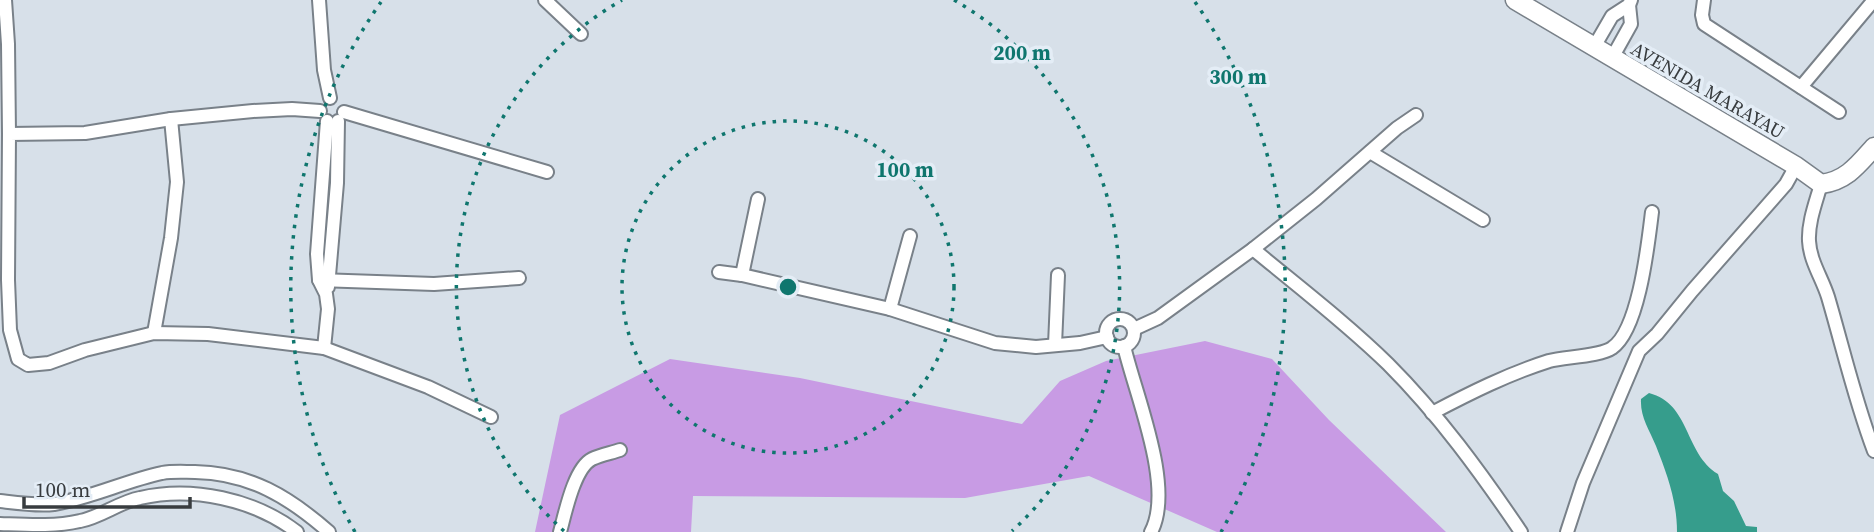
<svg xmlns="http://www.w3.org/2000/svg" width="1874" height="532" font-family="'Source Serif 4',serif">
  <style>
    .green { fill: #c89be4 }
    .water { fill: #369d8c }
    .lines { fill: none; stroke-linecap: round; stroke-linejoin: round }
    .street-casing { stroke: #798189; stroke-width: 16 }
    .secondary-casing { stroke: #798189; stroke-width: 21 }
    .street { stroke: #fff; stroke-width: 12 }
    .secondary { stroke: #fff; stroke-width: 18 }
    .ring { fill: none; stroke: #0f766e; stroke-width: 3.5; stroke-dasharray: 3.5 7 }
    .labels { text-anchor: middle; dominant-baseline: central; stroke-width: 7; stroke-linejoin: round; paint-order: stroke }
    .street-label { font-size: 19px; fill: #383c3f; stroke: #e4edf6 }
    .centre { fill: #0f766e; stroke: #e4edf6; stroke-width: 3.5 }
    .ring-label { font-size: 21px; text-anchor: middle; font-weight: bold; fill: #0f766e; stroke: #e4edf6; stroke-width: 7; stroke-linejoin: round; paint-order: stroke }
  </style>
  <rect width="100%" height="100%" fill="#d7e0e9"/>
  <!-- green -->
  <path class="green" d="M1205 341 1272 359 1329 420 1446 532H1217L1089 476 965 498 693 496 691 532H535L560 415 670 359 800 378 1022 424 1060 381 1106 361Z"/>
  <!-- water -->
  <path class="water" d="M1649 393C1691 404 1684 453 1718 474L1723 491 1734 501 1746 526 1757 527V532H1677C1677 501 1667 474 1656 446 1649 429 1640 417 1641 399Z"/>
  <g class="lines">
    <!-- street casing -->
    <g class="street-casing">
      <g id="street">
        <path d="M5 0 8 44 9 134"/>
        <path d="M319 0 324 70 330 98"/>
        <path d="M545 0 581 34"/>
        <path d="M1704 0 1702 15 1704 24 1839 112"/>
        <path d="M1594 47 1612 16 1629 5 1631 0"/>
        <path d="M1612 58 1631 24 1629 5"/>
        <path d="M1801 87 1874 0"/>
        <path d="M320 111 292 109 253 111 171 119 85 133 9 134 8 280 10 330 18 359 28 365 49 363 85 350 154 333 208 334 324 348 428 387 491 417"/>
        <path d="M344 112 547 172"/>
        <path d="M1370 152 1483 220"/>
        <path d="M1821 184C1816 202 1808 222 1809 241 1810 261 1822 278 1828 297 1843 348 1855 401 1874 451"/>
        <path d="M1253 249C1299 287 1346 323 1388 364 1439 415 1481 473 1521 532"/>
        <path d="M719 272 742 275 890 309 995 343 1036 347 1080 343 1107 337"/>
        <path d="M742 275 758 199"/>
        <path d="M319 280 434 284 519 278"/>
        <path d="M328 287 337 183 338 121"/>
        <path d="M890 309 910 236"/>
        <circle cx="1120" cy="333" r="14"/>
        <path d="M1134 329 1158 318 1253 249 1316 199 1397 128 1416 115"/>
        <path d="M154 333 171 238 177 182 171 119"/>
        <path d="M1055 345 1058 275"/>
        <path d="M1124 346C1135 394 1175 487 1151 532"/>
        <path d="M324 348 328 309 326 294 319 280 317 254 327 121"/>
        <path d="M1432 413C1470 393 1508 374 1549 361 1564 357 1601 356 1612 348 1639 330 1648 244 1652 212"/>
        <path d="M0 501C17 503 37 506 54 504 91 498 125 481 162 473 173 471 184 472 195 472 250 473 289 497 329 532"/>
        <path d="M0 524C27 525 54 527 80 521 101 517 119 502 140 498 192 486 254 499 297 532"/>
        <path d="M560 532C565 514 574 468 592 459 600 455 611 453 620 450"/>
        <path d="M1567 532 1583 483 1639 351 1657 334 1692 291 1786 184 1796 166"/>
      </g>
    </g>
    <!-- secondary casing -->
    <g class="secondary-casing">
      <path id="secondary" d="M1515 0 1796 166 1821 184C1846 181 1858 165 1874 147"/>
    </g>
    <!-- street -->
    <use href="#street" class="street"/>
    <!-- secondary -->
    <use href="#secondary" class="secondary"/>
  </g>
  <!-- distance rings -->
  <g class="ring">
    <circle cx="788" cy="287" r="166"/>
    <path d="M564 531A331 331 0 0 1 622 0M954 0A331 331 0 0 1 1012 531"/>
    <path d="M355 532A497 497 0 0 1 381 2M1195 2A497 497 0 0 1 1221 532"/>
  </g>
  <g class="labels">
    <!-- street labels -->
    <g class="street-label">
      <text transform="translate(1708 90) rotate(30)">AVENIDA MARAYAU</text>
    </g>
  </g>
  <circle cx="788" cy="287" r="10" class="centre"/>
  <g class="ring-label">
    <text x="1022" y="60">200 m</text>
    <text x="1238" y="84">300 m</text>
    <text x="905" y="177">100 m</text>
  </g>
  <!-- scale -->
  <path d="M24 497v10h166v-10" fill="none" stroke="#383c3f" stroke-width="3.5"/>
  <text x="35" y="497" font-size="21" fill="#383c3f" stroke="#e4edf6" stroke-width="5" paint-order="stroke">100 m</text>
</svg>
